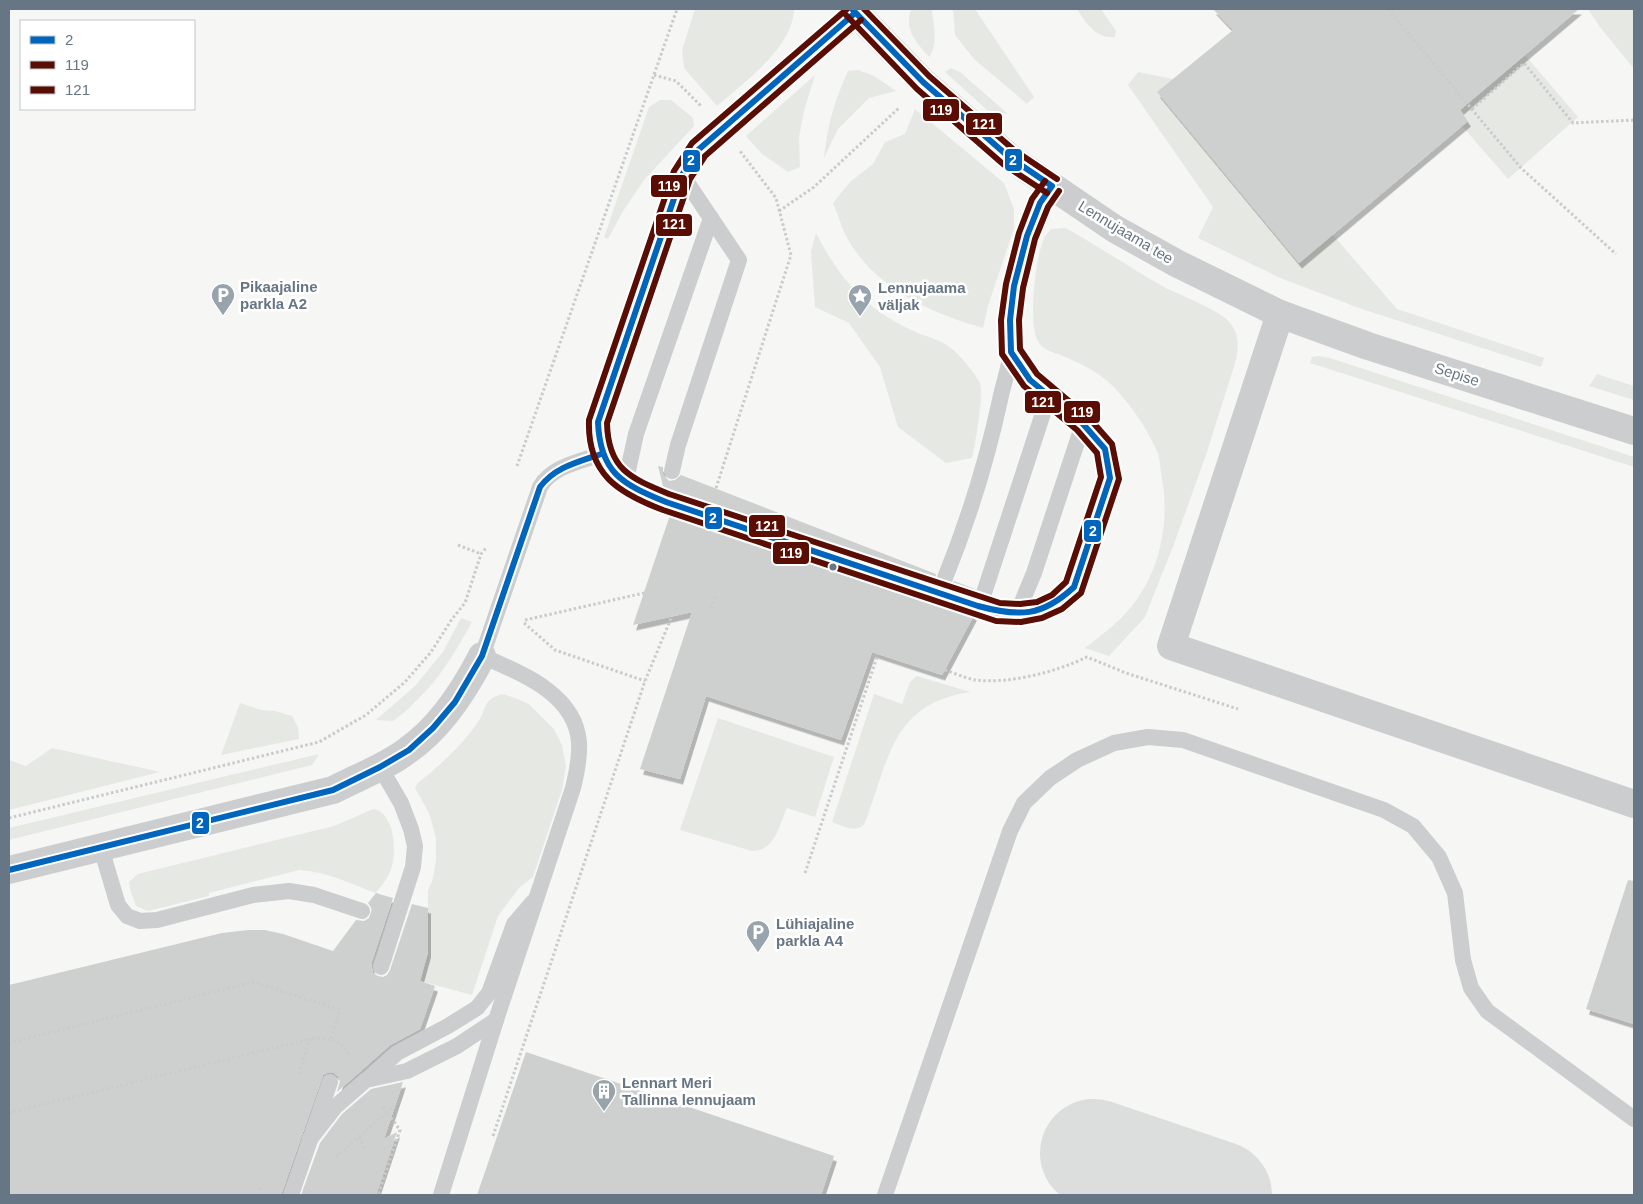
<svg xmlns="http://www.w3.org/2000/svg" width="1643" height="1204" font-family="Helvetica,sans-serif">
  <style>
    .green { fill: #e6e9e3 }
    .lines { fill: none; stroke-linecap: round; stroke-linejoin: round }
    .taxiway { stroke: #dcdddd; stroke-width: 108 }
    .building { fill: #ced0d0; filter: url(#shadow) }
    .path { stroke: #cacbca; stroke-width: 3; stroke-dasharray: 2.5 2.5; stroke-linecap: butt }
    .service { stroke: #cccdce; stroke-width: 16 }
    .minor { stroke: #cccdce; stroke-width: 28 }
    .bus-1-casing { stroke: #fff; stroke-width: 10 }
    .bus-2-casing { stroke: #fff; stroke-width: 10 }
    .bus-3-casing { stroke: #fff; stroke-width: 10 }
    .bus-1 { stroke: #0065bd; stroke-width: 6 }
    .bus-2 { stroke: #5a0e03; stroke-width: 6 }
    .bus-3 { stroke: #5a0e03; stroke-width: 6 }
    .bus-dot { fill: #677684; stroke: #fff; stroke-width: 2 }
    .labels { text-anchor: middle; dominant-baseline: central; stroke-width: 5; stroke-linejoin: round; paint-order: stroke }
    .street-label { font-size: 15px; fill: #677684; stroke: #fff }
    .poi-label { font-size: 15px; font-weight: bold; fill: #677684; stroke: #fff; text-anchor: start }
    .line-badge { stroke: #fff; stroke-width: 2 }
    .badge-label { font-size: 14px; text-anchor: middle; font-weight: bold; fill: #fff }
  </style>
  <defs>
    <filter id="shadow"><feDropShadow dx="3" dy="5.5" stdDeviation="0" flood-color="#0004"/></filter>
  </defs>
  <rect width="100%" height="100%" fill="#f6f6f5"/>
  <!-- green -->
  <g class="green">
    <path d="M695 9H794C793 48 744 82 717 106L684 68 682 50Z"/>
    <path d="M911 9H932C933 23 939 45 929 57 916 42 904 30 911 9Z"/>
    <path d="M953 9H975L1034 97 1027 104 974 59 955 35Z"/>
    <path d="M1077 9H1101L1116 31 1115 37C1096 39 1086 23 1077 9Z"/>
    <path d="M1374 9H1441L1499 77 1525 55 1578 117 1508 179 1462 126 1468 120Z"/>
    <path d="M1588 9H1634V69L1600 27Z"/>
    <path d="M951 68 960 72 1008 114 987 110 945 72Z"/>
    <path d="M858 70 874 76 896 91 869 98 838 129 824 158C828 124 834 102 848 71Z"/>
    <path d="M1138 72 1173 79 1333 235 1397 309 1544 358 1541 367 1356 307 1312 290 1280 278 1198 238 1213 207 1128 85Z"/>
    <path d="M815 75 804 111 799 137 800 167 788 172 762 154 746 136Z"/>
    <path d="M660 100H671L693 118 694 126 644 180 623 211 608 239 604 237 649 107Z"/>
    <path d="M915 109 1004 183 1014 209V228L988 306 983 328C927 312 871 286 844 232 840 222 837 212 833 203L850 182 873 164 885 142 905 134Z"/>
    <path d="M1066 228C1099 247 1131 268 1164 287 1181 296 1221 310 1231 324 1239 335 1239 347 1236 360L1206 455 1174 544 1145 617 1109 656 1085 648C1103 634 1121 621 1135 602 1162 566 1170 517 1161 473 1160 467 1160 460 1158 454 1150 432 1124 394 1106 380 1094 370 1077 362 1063 356 1054 352 1043 351 1038 341 1028 324 1035 261 1043 241 1044 236 1048 233 1051 229Z"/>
    <path d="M816 233C831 263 852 293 880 312 893 321 906 328 920 334 929 337 940 340 948 346 959 353 974 372 980 383 984 394 975 446 972 458L946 463 898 427 880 367 849 323 815 307 811 251Z"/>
    <path d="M1319 356 1330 358 1634 457V467L1310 363 1312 357Z"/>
    <path d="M1597 374 1634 386V400L1589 386Z"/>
    <path d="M461 618 472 622C456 651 439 680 414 703 408 710 400 715 393 721L376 720 415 686 443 652Z"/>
    <path d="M917 676 970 692C890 704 889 762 864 825 853 833 843 826 832 822L874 694 902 704 910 682Z"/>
    <path d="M502 694 515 698 529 704 554 729 562 745 566 766 562 790 533 877 519 888 498 916 472 995 420 981 428 952V891L433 878 436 859V838L429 813 415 788 417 784C439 766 464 744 480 719 483 714 484 707 488 702 492 697 497 696 502 694Z"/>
    <path d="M240 703 261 710 275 711 292 716 298 727 299 739 221 755Z"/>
    <path d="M718 718 834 757 815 817 787 808C779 826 775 851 752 851L680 830Z"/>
    <path d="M52 748 160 772 9 810V760L26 766Z"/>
    <path d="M319 754 312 765 9 840V828Z"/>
    <path d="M373 809C396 812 398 858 389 874 386 881 380 887 376 893 351 884 325 871 299 870L209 893V896L148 911 136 906 130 889 129 882 138 874 334 826Z"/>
  </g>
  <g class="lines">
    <!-- taxiway -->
    <path class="taxiway" d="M1094 1153 1218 1195"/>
  </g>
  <!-- building -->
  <g class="building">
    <path d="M1213 9H1579L1460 110 1468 121 1299 263 1157 92 1233 30Z"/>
    <path d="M658 466 663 467V474L669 481 675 480 681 475 936 574 935 580 941 587 947 588 952 585 954 581 975 589 968 607 970 612 974 615 942 675 872 652 841 740 706 696 680 779 640 769 692 612 633 625 669 518 668 512 673 509 675 505 674 496 664 490Z"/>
    <path d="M1628 880 1634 881V1024L1586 1009Z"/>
    <path d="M376 893 393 898 371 964 373 973 378 976 383 977 387 975 390 970 412 904 428 908V952L420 981 435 986 420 1029 390 1045 337 1092 340 1081 338 1076 334 1073 329 1072 323 1075 281 1195H9V985L222 933 248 930H265L283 934 333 951 356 920 364 921 369 918 372 909 368 903Z"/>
    <path d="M526 1052 834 1156 821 1195H477Z"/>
    <path d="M403 1082 384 1139 397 1132 376 1195H301L320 1143 342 1114 371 1089Z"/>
  </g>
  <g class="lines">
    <!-- path -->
    <g class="path">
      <path d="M1388 9 1521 168 1616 254"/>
      <path d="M654 75 676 81 702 107"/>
      <path d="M1472 109 1524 63 1573 123 1634 120"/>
      <path d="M779 211 814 187 900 107"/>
      <path d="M517 466 677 9"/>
      <path d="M716 488 791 255 776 198 740 151"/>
      <path d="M458 545 481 554"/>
      <path d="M711 608 716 594"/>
      <path d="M525 620 644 593"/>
      <path d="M524 623 555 650 645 681"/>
      <path d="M945 670C954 673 965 678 975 680 1010 684 1056 672 1087 657L1126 673 1238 709"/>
      <path d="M9 818 319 742 366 715 405 682 431 652 452 619 465 603 481 554 487 547"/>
      <path d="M805 873 878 654"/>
      <path d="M9 1043 254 982 340 1010 331 1039"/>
      <path d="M299 1074 310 1038C332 1039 337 1037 349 1055"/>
      <path d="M383 1107 387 1112 394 1105"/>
      <path d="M9 1113 310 1039"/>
      <path d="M493 1136 645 681 672 616"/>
      <path d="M359 1137 365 1149"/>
      <path d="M336 1157 387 1112 400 1130 378 1195"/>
      <path d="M258 1195 261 1186"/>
    </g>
    <!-- service -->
    <g class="service">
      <path d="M1011 352 1030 380 1083 424 1105 449 1110 478 1074 587C1045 618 1017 617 978 606L984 593 1049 395"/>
      <path d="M672 471 678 445 739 260 682 175"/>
      <path d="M625 484 636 434 711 218"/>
      <path d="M666 502C624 486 596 472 598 422L682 175 698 150 855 13"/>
      <path d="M945 578C968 521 987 460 1000 400 1003 385 1009 368 1011 352 1012 341 1009 329 1010 318 1013 274 1026 222 1052 186"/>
      <path d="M1017 614 1034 573 1083 424"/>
      <path d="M380 767 401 803 411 829 415 846 413 867 381 967"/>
      <path d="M101 848 118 905 127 916 140 921 157 920 253 895 289 891 314 895 362 911"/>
      <path d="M368 1079 397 1053 448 1026 477 1008 489 993 514 924 533 902"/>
      <path d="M310 1139 335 1107 366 1080 407 1071 457 1046 496 1020 573 788C577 772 580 758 579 742 575 693 520 673 482 656L540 487C552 466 580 462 601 454"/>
      <path d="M291 1195 330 1082"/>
      <path d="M441 1195 496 1020"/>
      <path d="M885 1195 1010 831 1024 803 1050 778 1077 760 1114 743 1148 737 1183 740 1384 810 1413 826 1439 857 1455 893 1463 960 1471 988 1487 1011 1634 1119"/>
    </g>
    <!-- minor -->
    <g class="minor">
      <path d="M852 9 923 82 1009 157 1115 229 1178 264 1280 314 1368 346 1634 431"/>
      <path d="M1280 314 1171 646 1634 804"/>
      <path d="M9 870 333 790C358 777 386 767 408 750 441 727 464 691 482 656"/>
    </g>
    <!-- bus-1 casing -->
    <g class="bus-1-casing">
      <g id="bus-1">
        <path d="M852 9 923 82 1009 157 1052 186 1040 203 1027 236 1014 286 1010 320 1011 352 1030 380 1083 424 1105 449 1110 478 1074 587C1042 617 1019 617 978 606L666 502C622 484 600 473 598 422L682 175 698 150 855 13"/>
        <path d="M9 870 333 790 380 767 409 750 433 728 455 702 482 656 540 487C555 467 578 462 601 454"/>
      </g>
    </g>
    <!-- bus-2 casing -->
    <g class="bus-2-casing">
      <g id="bus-2">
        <path d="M847 9 692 143 674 171 589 420C587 474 618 493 663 510L996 621 1021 622 1042 618 1062 609 1081 593 1119 479 1112 444 1089 418 1037 374 1020 349 1019 320 1023 288 1035 239 1048 207 1059 191"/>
        <path d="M846 15 917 89 1003 164 1047 193"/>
      </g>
    </g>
    <!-- bus-3 casing -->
    <g class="bus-3-casing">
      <g id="bus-3">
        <path d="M864 9 929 76 1014 150 1057 179"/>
        <path d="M861 20 705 156 690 179 607 423C608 469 630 478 669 494L1000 603 1020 604 1037 602 1052 595 1066 582 1101 477 1097 453 1077 430 1024 386 1002 354 1001 320 1006 284 1019 233 1032 199 1045 181"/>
      </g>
    </g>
    <!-- bus-1 -->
    <use href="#bus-1" class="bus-1"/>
    <!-- bus-2 -->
    <use href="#bus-2" class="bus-2"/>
    <!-- bus-3 -->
    <use href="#bus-3" class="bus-3"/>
  </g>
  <!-- icons -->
  <defs>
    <g id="parking-pin" transform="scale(1.25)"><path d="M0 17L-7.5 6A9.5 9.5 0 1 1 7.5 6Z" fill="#99a3ac" stroke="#fff"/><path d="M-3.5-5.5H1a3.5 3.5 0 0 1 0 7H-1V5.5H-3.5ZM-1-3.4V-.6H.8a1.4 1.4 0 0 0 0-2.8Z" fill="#fff"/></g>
    <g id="sight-pin" transform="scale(1.25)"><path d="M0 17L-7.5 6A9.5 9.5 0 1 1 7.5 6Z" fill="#99a3ac" stroke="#fff"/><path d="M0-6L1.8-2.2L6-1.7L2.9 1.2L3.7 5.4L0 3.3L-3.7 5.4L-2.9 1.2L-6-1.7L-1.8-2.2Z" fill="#fff"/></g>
    <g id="building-pin" transform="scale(1.25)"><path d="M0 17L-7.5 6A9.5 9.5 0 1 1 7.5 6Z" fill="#99a3ac" stroke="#fff"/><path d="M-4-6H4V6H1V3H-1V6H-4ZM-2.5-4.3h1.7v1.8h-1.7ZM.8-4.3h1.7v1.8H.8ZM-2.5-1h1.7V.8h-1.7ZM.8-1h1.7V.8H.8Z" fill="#fff"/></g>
  </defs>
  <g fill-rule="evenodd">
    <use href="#parking-pin" x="223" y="295"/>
    <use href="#sight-pin" x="860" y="296"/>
    <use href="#parking-pin" x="758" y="932"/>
    <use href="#building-pin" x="604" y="1091"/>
  </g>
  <!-- markers -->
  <circle class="bus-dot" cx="833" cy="567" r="4.5"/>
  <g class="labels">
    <!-- street labels -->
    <g class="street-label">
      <text transform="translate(1126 232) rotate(31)">Lennujaama tee</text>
      <text transform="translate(1457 374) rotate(18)">Sepise</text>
    </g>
    <!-- poi labels -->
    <g class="poi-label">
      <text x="240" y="286">Pikaajaline<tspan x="240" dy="17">parkla A2</tspan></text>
      <text x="878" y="287">Lennujaama<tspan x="878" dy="17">väljak</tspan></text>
      <text x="776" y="923">Lühiajaline<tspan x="776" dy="17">parkla A4</tspan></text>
      <text x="622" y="1082">Lennart Meri<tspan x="622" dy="17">Tallinna lennujaam</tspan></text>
    </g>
  </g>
  <g class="line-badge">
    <rect x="922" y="98" width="38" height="24" rx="5" fill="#5a0e03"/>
    <rect x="965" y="112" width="38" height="24" rx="5" fill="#5a0e03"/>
    <rect x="1004" y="148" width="19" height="24" rx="5" fill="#0065bd"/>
    <rect x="682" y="149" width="19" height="24" rx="5" fill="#0065bd"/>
    <rect x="650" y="174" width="38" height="24" rx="5" fill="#5a0e03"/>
    <rect x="655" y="213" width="38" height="24" rx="5" fill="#5a0e03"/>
    <rect x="1024" y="390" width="38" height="24" rx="5" fill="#5a0e03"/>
    <rect x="1063" y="400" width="38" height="24" rx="5" fill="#5a0e03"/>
    <rect x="704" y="506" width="19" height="24" rx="5" fill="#0065bd"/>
    <rect x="748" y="514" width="38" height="24" rx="5" fill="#5a0e03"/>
    <rect x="1083" y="519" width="19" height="24" rx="5" fill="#0065bd"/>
    <rect x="772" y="541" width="38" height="24" rx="5" fill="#5a0e03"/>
    <rect x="191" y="811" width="19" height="24" rx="5" fill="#0065bd"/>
  </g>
  <g class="badge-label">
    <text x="941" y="115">119</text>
    <text x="984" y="129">121</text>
    <text x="1013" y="165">2</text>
    <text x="691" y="165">2</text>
    <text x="669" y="191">119</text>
    <text x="674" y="229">121</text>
    <text x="1043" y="407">121</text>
    <text x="1082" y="417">119</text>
    <text x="713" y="523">2</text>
    <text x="767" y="531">121</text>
    <text x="1093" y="536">2</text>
    <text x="791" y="558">119</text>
    <text x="200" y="828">2</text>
  </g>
  <!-- border -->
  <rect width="1643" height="1204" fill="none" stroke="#677684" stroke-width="20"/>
  <!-- legend -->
  <rect x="20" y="20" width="175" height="90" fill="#ffffff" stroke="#c2c8ce"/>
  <rect x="30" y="36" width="25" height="8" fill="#0065bd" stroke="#c2c8ce"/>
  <text x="65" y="45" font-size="15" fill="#677684">2</text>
  <rect x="30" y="61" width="25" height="8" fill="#5a0e03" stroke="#c2c8ce"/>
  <text x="65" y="70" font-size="15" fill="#677684">119</text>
  <rect x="30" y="86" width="25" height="8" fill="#5a0e03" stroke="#c2c8ce"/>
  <text x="65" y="95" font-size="15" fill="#677684">121</text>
</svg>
